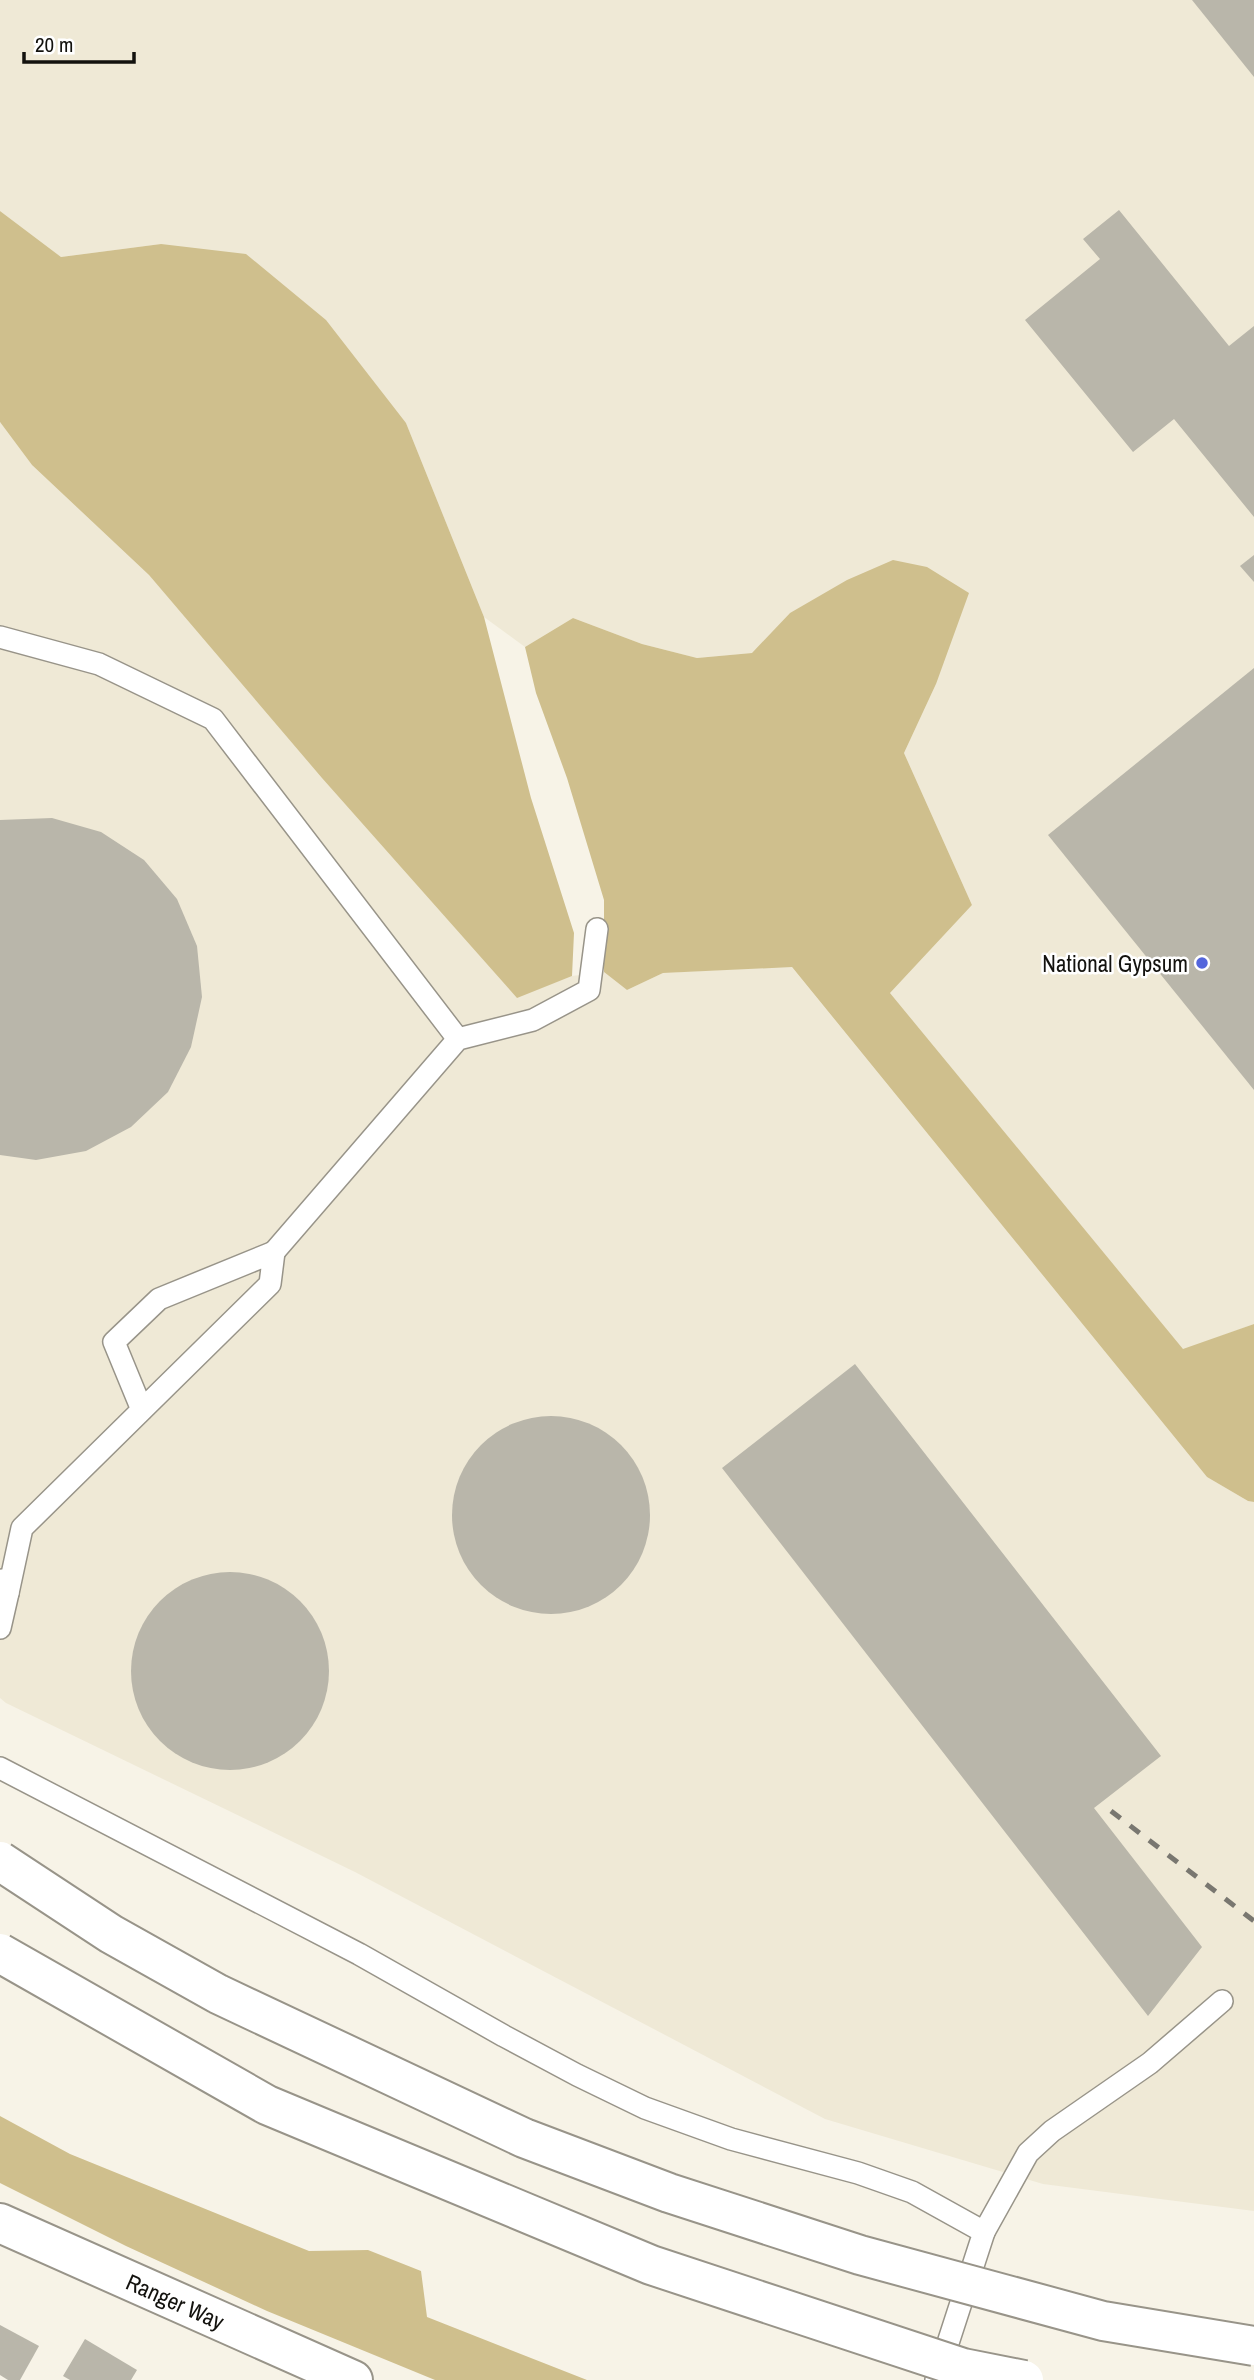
<svg xmlns="http://www.w3.org/2000/svg" width="1254" height="2380" font-family="'Archivo Narrow',sans-serif">
  <style>
    .built { fill: #efe9d6 }
    .forest { fill: #cfbf8d }
    .building { fill: #b9b6aa }
    .lines { fill: none; stroke-linecap: round; stroke-linejoin: round }
    .service-casing { stroke: #989489; stroke-width: 24 }
    .minor-casing { stroke: #989489; stroke-width: 42 }
    .service { stroke: #fff; stroke-width: 21 }
    .minor { stroke: #fff; stroke-width: 38 }
    .rail { stroke: #797770; stroke-width: 5; stroke-dasharray: 12 12; stroke-linecap: butt }
    .motorway-bridge-casing { stroke: #989489; stroke-width: 42; stroke-linecap: butt }
    .motorway-bridge { stroke: #fff; stroke-width: 38 }
    .poi-dot { fill: #5466dc; stroke: #fff; stroke-width: 2.5 }
    .labels { text-anchor: middle; dominant-baseline: central; stroke-width: 5; stroke-linejoin: round; paint-order: stroke }
    .poi-label { font-size: 23px; fill: #13120e; stroke: #fff; text-anchor: end }
    .street-label { font-size: 23px; fill: #13120e; stroke: #fff }
  </style>
  <rect width="100%" height="100%" fill="#f7f3e7"/>
  <!-- built -->
  <g class="built">
    <path d="M0 0H1254V1324L1183 1350 890 993 972 905 904 753 936 684 790 613 753 653 697 658 642 644 573 618 525 647 484 617 406 423 161 244 61 257 0 211Z"/>
    <path d="M0 422 32 465 149 575 517 997 572 976 604 972 627 990 663 973 791 966 1207 1477 1248 1501 1254 1502V2211L1043 2184 825 2119 355 1872 6 1703 0 1698Z"/>
  </g>
  <!-- forest -->
  <g class="forest">
    <path d="M0 211 61 257 161 244 246 254 326 320 406 423 484 617 531 798 574 933 572 976 517 998 322 778 149 575 32 465 0 422Z"/>
    <path d="M893 560 927 567 969 593 936 684 904 753 972 905 890 993 1183 1349 1254 1324V1502L1248 1501 1207 1477 792 967 663 973 627 990 604 972V900L567 778 536 693 525 647 573 618 642 644 697 658 752 653 790 613 847 580Z"/>
    <path d="M0 2116 70 2154 309 2251 368 2250 421 2271 427 2317 587 2380H435L267 2311 126 2246 0 2183Z"/>
  </g>
  <!-- building -->
  <g class="building">
    <path d="M1192 0H1254V77Z"/>
    <path d="M1119 210 1229 346 1254 326V517L1174 419 1133 452 1025 320 1100 259 1083 239Z"/>
    <path d="M1254 555V582L1240 566Z"/>
    <path d="M1254 668V1090L1048 835Z"/>
    <path d="M52 818 101 832 144 860 177 899 197 946 202 997 191 1047 168 1092 131 1127 86 1151 36 1160 0 1155V820Z"/>
    <path d="M855 1364 1161 1756 1094 1808 1202 1947 1148 2016 722 1468Z"/>
    <circle cx="551" cy="1515" r="99"/>
    <circle cx="230" cy="1671" r="99"/>
    <path d="M0 2325 39 2346 20 2380H8L0 2375Z"/>
    <path d="M85 2339 137 2370 131 2380H70L63 2376Z"/>
  </g>
  <g class="lines">
    <!-- service casing -->
    <g class="service-casing">
      <g id="service">
        <path d="M0 637 99 664 213 719 458 1039"/>
        <path d="M274 1252 458 1039 533 1020 589 990 597 929"/>
        <path d="M8 1593 22 1528 270 1284 274 1252 159 1299 114 1342 142 1410"/>
        <path d="M0 1628 8 1593 2 1580"/>
        <path d="M0 1768 359 1954 504 2036 577 2075 645 2108 731 2139 858 2173 912 2192 984 2232 936 2380"/>
        <path d="M984 2232 1028 2153 1052 2131 1150 2063 1222 2001"/>
      </g>
    </g>
    <!-- minor casing -->
    <g class="minor-casing">
      <g id="minor">
        <path id="s1" d="M0 2223 353 2380"/>
      </g>
    </g>
    <!-- service -->
    <use href="#service" class="service"/>
    <!-- minor -->
    <use href="#minor" class="minor"/>
    <!-- rail -->
    <path class="rail" d="M1111 1811 1254 1921"/>
    <!-- motorway-bridge casing -->
    <g class="motorway-bridge-casing">
      <g id="motorway-bridge">
        <path d="M0 1861 111 1934 218 1994 524 2138 669 2193 860 2255 1103 2321 1254 2346"/>
        <path d="M0 1953 267 2105 651 2265 963 2368 1024 2380"/>
      </g>
    </g>
    <!-- motorway-bridge -->
    <use href="#motorway-bridge" class="motorway-bridge"/>
  </g>
  <!-- markers -->
  <circle class="poi-dot" cx="1202" cy="963" r="7"/>
  <g class="labels">
    <!-- poi labels -->
    <g class="poi-label">
      <text x="1188" y="963">National Gypsum</text>
    </g>
    <!-- street labels -->
    <g class="street-label">
      <text stroke="none"><textPath href="#s1" startOffset="192">Ranger Way</textPath></text>
    </g>
  </g>
  <!-- scale -->
  <path d="M24 52v10h110v-10" fill="none" stroke="#13120e" stroke-width="3.5"/>
  <text x="35" y="52" font-size="21" fill="#13120e" stroke="#ffffff" stroke-width="5" paint-order="stroke">20 m</text>
</svg>
